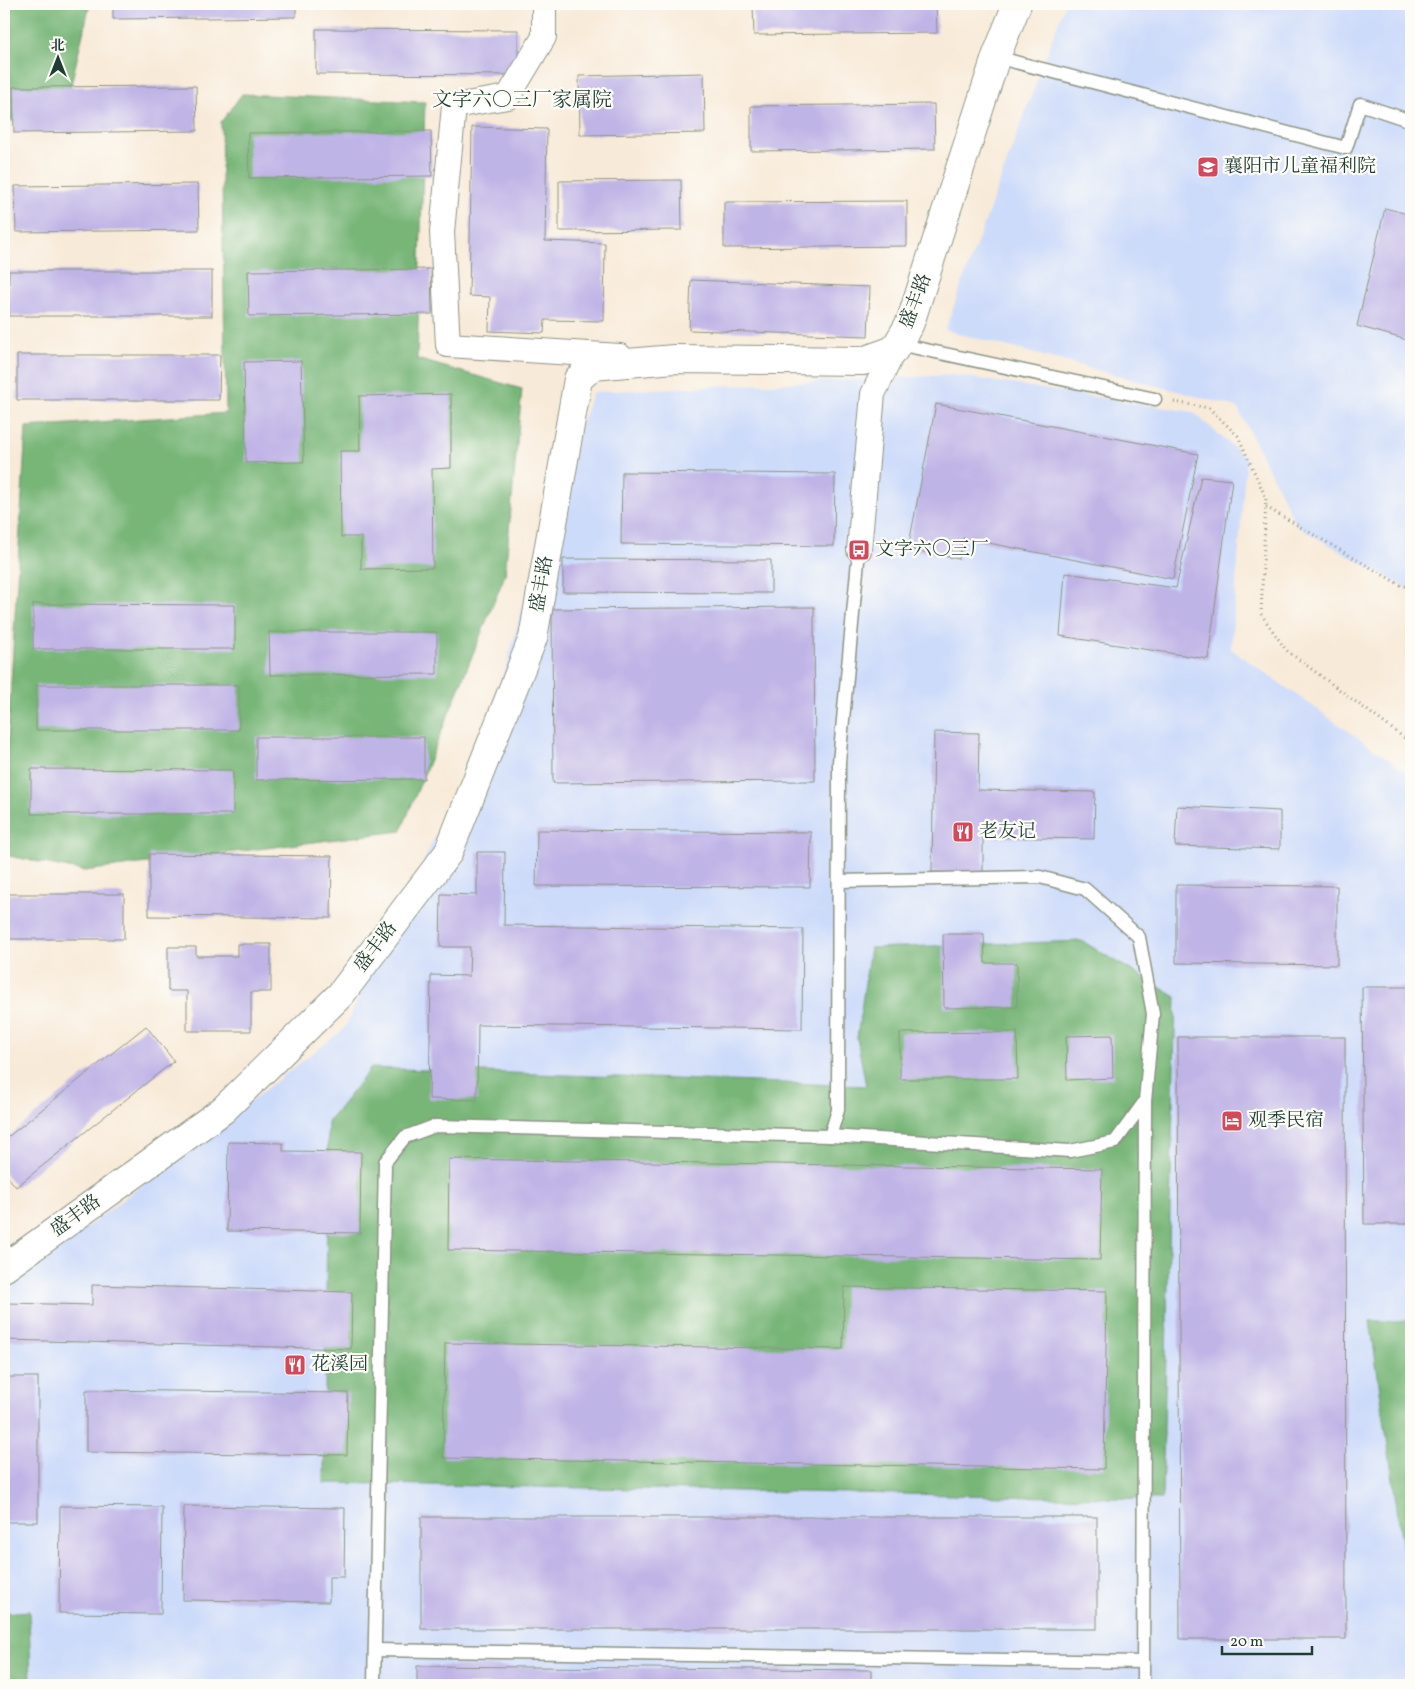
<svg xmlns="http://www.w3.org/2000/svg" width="1415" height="1689" font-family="Vollkorn,'Noto Serif SC',serif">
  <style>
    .built { fill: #cddbfa }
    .forest { fill: #78b678; stroke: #4c7a56 }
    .building { fill: #bfb4e6 }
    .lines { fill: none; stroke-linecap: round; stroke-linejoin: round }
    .lane-casing { stroke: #8c9486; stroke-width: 15 }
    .street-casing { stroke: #8c9486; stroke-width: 26 }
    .secondary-casing { stroke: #8c9486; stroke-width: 30 }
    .path { stroke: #8c9486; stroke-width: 3; stroke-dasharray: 1 4; stroke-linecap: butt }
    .lane { stroke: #fff; stroke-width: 12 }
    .street { stroke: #fff; stroke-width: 24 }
    .secondary { stroke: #fff; stroke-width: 28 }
    .labels { text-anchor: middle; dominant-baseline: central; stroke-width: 4.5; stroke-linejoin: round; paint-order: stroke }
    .poi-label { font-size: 19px; fill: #1f3d34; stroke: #fdfcf7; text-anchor: start }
    .street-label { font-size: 19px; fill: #1f3d34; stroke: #fdfcf7 }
    .neighbourhood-label { font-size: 20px; fill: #1f3d34; stroke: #fdfcf7 }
  </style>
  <rect width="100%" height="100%" fill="#fdfcf7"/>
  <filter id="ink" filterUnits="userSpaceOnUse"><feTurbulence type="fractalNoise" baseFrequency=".02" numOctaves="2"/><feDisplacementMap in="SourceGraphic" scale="10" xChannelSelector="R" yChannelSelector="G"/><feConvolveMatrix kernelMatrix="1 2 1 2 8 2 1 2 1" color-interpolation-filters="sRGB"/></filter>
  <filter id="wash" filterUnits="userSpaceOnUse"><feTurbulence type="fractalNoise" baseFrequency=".0096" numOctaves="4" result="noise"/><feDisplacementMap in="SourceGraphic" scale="20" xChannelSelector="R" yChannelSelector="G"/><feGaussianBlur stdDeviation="1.12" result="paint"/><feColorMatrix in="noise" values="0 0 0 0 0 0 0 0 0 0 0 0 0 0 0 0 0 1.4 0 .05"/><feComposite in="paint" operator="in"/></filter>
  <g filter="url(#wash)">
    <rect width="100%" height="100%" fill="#f8ead8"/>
    <!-- built -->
    <g class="built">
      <path d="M1065 4H1411V591L1298 527 1237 407 945 330Z"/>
      <path d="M953 375 1193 412 1246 458 1231 649 1411 775V1321H1370L1411 1605V1685H31L29 1611 4 1613V1291L344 1029 490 721 558 485 593 392Z"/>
    </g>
    <!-- forest -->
    <g class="forest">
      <path d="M4 4H90L64 114 4 122Z"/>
      <path d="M242 94 425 102 417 359 522 389 505 575 401 831 84 871 4 855V803L26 427 226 413 221 122Z"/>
      <path d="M1082 941 1176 997 1162 1499 324 1483 328 1122 371 1068 866 1086 857 1038 870 948Z"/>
      <path d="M1370 1321H1411V1605Z"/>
      <path d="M29 1611 31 1685H4V1613Z"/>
    </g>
    <g id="blocks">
      <!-- building -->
      <g class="building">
        <path d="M113 4H296V17L113 19Z"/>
        <path d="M753 4H936L937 33 754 35Z"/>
        <path d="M316 29 518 30V75L316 74Z"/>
        <path d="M704 73 705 133 580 135 579 76Z"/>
        <path d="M196 86 197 131 14 133 13 87Z"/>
        <path d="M934 104 935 149 751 151V106Z"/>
        <path d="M472 127 547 129 545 241 605 243 604 321 545 320 544 333 489 331 490 297 469 296Z"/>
        <path d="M431 131 432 176 249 178 248 133Z"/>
        <path d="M681 180 682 230 559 231V181Z"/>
        <path d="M198 184 199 230 16 232 15 186Z"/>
        <path d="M907 201V246L724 248V202Z"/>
        <path d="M1385 208 1411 215V341L1357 326Z"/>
        <path d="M431 269 432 314 249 316 248 271Z"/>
        <rect x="9" y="271" width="203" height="45"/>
        <path d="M691 280 870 287 868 336 689 330Z"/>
        <path d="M17 355H220L219 400H17Z"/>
        <path d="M301 361 304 462 246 463 244 362Z"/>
        <path d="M451 394V468L432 469 433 568 361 569V537H341L340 451H360L359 396Z"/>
        <path d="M936 404 1198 454 1173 579 963 538 959 559 908 549Z"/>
        <path d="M622 472 835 474 834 546 621 544Z"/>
        <path d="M1201 477 1232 480 1208 659 1060 636 1065 573 1176 588Z"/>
        <path d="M563 559 771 560V593L563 592Z"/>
        <path d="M33 604 235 605V649H33Z"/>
        <path d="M814 607 815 781 553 783 552 609Z"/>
        <path d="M269 632H437V674L270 675Z"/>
        <rect x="36" y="685" width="203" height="45"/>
        <path d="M934 732 979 733 978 790 1095 792 1094 839 983 837V873L932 872Z"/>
        <path d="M256 737H424V779L256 780Z"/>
        <path d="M31 769 233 770V814H31Z"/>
        <path d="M1177 806 1280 811V849L1175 846Z"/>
        <path d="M537 830 811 832 810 887 536 886Z"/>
        <path d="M477 852H505L504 925 803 929 802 1029 478 1025 477 1100 429 1099 431 975 469 976 470 947H440L441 894 477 895Z"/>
        <path d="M149 854 332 856 331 918 149 916Z"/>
        <path d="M1176 885 1337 886V965L1176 963Z"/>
        <rect x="4" y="894" width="120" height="45"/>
        <path d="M943 934H984L985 963H1017V1007L944 1008Z"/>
        <path d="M237 944H271V992H251V1031H187V991H168V947H196V956H237Z"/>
        <path d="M1362 987H1411V1224H1364Z"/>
        <path d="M146 1026 174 1061 16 1187 4 1172V1140Z"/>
        <path d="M1017 1032 1018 1079H900V1033Z"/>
        <path d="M1112 1035 1113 1078 1067 1080 1066 1036Z"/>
        <path d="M1178 1037H1345L1346 1639H1180Z"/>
        <path d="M228 1142 283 1143V1151L361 1152 360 1233 227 1231Z"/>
        <path d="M449 1159 1102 1169 1100 1260 448 1250Z"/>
        <path d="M92 1285 352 1292 351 1349 6 1340 7 1303 92 1305Z"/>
        <path d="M844 1287 1107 1291 1104 1469 443 1458 445 1343 843 1349Z"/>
        <rect x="4" y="1377" width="34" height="145"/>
        <path d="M86 1390 348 1393 347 1455 86 1452Z"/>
        <path d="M60 1506 162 1507 161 1614 59 1613Z"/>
        <path d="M184 1506 345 1508 344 1577H329V1602L183 1600Z"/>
        <rect x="421" y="1517" width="676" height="112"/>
        <path d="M417 1666 871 1670V1685H417Z"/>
      </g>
    </g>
  </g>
  <g filter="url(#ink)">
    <use href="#blocks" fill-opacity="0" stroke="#8c9486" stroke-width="1"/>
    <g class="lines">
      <!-- lane casing -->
      <g class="lane-casing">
        <g id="lane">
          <path d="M996 57 1346 148 1360 104 1411 121"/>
          <path d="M898 344 1155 399"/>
          <path d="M839 881 1040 877 1085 889 1139 937 1153 1014 1145 1101 1115 1142 1070 1151 830 1136 838 1110 839 762 859 550"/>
          <path d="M375 1650 1143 1662"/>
          <path d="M374 1685 385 1162 405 1137 435 1126 830 1136"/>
          <path d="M1143 1685 1145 1101"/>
        </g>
      </g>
      <!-- street casing -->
      <g class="street-casing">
        <g id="street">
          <path d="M544 4V37L508 97 454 106 442 232 448 345 620 356"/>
          <path d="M859 550 873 394 894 350"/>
        </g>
      </g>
      <!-- secondary casing -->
      <g class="secondary-casing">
        <path id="secondary" d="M4 1268 223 1110 341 994 448 853 533 638 578 379 593 366 674 359 863 361 894 350 910 323 996 57 1017 4"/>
      </g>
      <!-- path -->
      <g class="path">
        <path d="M1174 402 1209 408 1238 436 1266 498 1261 614 1286 650 1411 743"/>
        <path d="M1266 507 1402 586 1411 587"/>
      </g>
      <!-- lane -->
      <use href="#lane" class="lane"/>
      <!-- street -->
      <use href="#street" class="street"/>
      <!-- secondary -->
      <use href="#secondary" class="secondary"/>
    </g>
  </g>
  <!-- icons -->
  <defs>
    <g id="school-square" transform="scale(1.125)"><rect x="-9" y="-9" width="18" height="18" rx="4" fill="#d1495b" stroke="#fdfcf7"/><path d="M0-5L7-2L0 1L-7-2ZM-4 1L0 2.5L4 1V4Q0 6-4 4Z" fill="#fff"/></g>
    <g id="bus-square" transform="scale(1.125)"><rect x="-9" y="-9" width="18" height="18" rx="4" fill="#d1495b" stroke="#fdfcf7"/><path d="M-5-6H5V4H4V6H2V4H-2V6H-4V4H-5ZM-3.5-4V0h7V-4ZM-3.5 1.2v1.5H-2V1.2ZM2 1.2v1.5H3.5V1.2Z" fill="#fff"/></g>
    <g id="restaurant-square" transform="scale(1.125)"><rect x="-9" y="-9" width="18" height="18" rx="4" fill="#d1495b" stroke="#fdfcf7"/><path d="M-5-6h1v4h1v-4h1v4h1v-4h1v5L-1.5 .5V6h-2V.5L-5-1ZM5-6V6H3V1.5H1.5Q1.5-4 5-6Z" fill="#fff"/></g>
    <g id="hotel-square" transform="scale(1.125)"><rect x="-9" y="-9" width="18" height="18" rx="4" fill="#d1495b" stroke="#fdfcf7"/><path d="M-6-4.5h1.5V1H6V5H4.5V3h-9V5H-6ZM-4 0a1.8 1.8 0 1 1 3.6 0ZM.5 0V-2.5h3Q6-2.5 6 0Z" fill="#fff"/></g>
  </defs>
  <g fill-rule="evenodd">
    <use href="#school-square" x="1208" y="167"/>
    <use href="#bus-square" x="859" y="550"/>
    <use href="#restaurant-square" x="963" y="832"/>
    <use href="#hotel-square" x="1232" y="1121"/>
    <use href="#restaurant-square" x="295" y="1365"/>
  </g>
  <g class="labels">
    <!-- poi labels -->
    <g class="poi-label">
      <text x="1224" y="167">襄阳市儿童福利院</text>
      <text x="875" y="550">文字六〇三厂</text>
      <text x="979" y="832">老友记</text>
      <text x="1248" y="1121">观季民宿</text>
      <text x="311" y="1365">花溪园</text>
    </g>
    <!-- street labels -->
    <g class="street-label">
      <text transform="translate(916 301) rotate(-69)">盛丰路</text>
      <text transform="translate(542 584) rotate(-80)">盛丰路</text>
      <text transform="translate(376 947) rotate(-53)">盛丰路</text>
      <text transform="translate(76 1216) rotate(-36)">盛丰路</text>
    </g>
    <!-- neighbourhood labels -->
    <g class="neighbourhood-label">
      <text x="522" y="101">文字六〇三厂家属院</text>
    </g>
  </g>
  <!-- margin -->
  <rect width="1415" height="1689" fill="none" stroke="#fdfcf7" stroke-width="20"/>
  <!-- north arrow -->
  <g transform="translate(58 58)" stroke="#fdfcf7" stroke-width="4" paint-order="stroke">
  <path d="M0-4L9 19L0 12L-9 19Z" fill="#1f3d34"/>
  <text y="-8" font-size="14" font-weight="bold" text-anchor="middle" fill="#1f3d34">北</text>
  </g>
  <!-- scale -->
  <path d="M1222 1646v8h90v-8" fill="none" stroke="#1f3d34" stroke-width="2.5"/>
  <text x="1230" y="1646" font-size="15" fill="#1f3d34" stroke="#fdfcf7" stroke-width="4" paint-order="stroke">20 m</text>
</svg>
